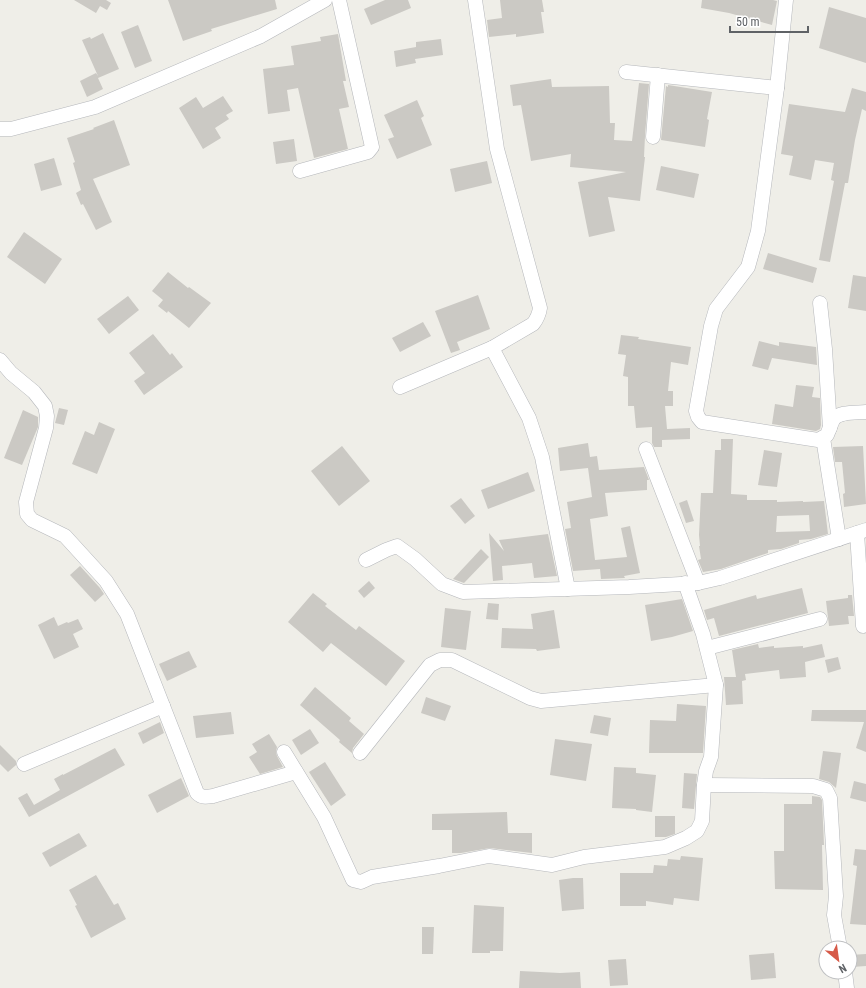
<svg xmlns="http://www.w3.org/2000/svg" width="866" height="988" font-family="'Roboto Condensed',sans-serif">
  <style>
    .building { fill: #cbc9c4; fill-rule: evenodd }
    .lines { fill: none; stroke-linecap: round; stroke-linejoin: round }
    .minor-casing { stroke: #b5b7bb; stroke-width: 15 }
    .minor { stroke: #fff; stroke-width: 14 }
  </style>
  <rect width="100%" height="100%" fill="#efeee8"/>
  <!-- building -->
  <g class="building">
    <path d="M74 0H106L111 3 107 10 100 6 96 13Z"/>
    <path d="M168 0H275L277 9 211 29 212 31 183 41Z"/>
    <path d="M385 0H408L411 8 371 25 364 9Z"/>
    <path d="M500 0H542L544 12H541L544 33 516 37V34L489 37 487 20 502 18Z"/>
    <path d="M702 0H773L777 1 772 25 729 13 701 8Z"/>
    <path d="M829 7 866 18V63L819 48Z"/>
    <path d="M138 25 152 61 135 68 121 32Z"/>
    <path d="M103 33 119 69 98 78 103 89 87 97 80 81 96 73 98 76 82 40 90 37 91 39Z"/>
    <path d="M338 34 346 81H343L349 107 339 109 348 149 314 158 298 88 287 90 290 111 268 114 263 69 294 65 291 46 321 41 320 37Z"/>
    <path d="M441 39 443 55 415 59 416 63 396 67 394 51 416 47V42Z"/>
    <path d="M551 79 552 87 609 86 610 123H615L614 140 632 141 639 83 649 84 645 136 644 157H645L640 201 608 197 615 231 589 237 578 182 626 172 570 167 571 154 531 161 521 105 513 106 510 85Z"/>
    <path d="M668 85 712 92 707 119 709 120 705 147 661 140 666 86 668 87Z"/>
    <path d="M852 88 866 92V111L862 109 855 140 848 183H845L830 262 819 260 834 181 831 180 834 163 815 160 811 180 789 175 793 156 781 154 789 104 845 112Z"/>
    <path d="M223 96 233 111 226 115 229 119 215 128 221 138 203 149 179 108 196 97 203 108Z"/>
    <path d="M417 100 424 116 421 118 432 145 397 159 388 139 394 137 384 115Z"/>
    <path d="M114 120 130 165 93 179 112 222 96 230 83 204 81 205 76 193 81 190 73 163 75 162 67 138 94 129 93 128Z"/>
    <path d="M294 139 297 161 276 164 273 142Z"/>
    <path d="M54 158 62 185 41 191 34 164Z"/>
    <path d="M487 161 492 183 455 192 450 169Z"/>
    <path d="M661 166 699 174 694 198 656 190Z"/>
    <path d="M24 232 62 259 45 284 7 257Z"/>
    <path d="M768 253 817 268 813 283 763 269Z"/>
    <path d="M168 272 188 288 189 287 211 303 189 328 168 311 167 313 158 306 163 300 152 291Z"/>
    <path d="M853 275 866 277V311L848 308Z"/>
    <path d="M478 295 490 329 457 342 460 350 451 353 435 311Z"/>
    <path d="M128 296 139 310 109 334 97 319Z"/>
    <path d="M423 322 431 336 400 352 392 338Z"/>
    <path d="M153 334 170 355 172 353 183 367 144 395 134 381 145 373 129 353Z"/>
    <path d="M621 335 639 337 638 339 691 347 688 365 671 362 668 391H673V406H665L667 429 690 428V439L662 440V447H654L652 443V427L636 428 634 406H628V377L623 376 626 355 618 354Z"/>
    <path d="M759 341 779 346V342L816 347 817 365 772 358 768 370 752 366Z"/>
    <path d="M796 385 814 387 812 397 820 398 821 425 820 429 816 431 772 424 775 404 793 407Z"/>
    <path d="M59 408 68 410 64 425 55 423Z"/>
    <path d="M23 410 38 417V427L22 465 4 458Z"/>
    <path d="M99 422 115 429 97 474 72 464 85 431 94 435Z"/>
    <path d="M721 439H733L731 494 747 495V500H777V502L803 501V502L824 501 828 534 811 539 799 540V543L781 549 768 550V553L721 569 703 572 698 560 701 559 699 546H700L699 535 701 493H713L715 450H721ZM809 515 810 531 776 532 777 516Z"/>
    <path d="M588 443 590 457 597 456 599 470 644 467 649 480H647V490L605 493 608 516 590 519 595 560 627 557 621 528 630 526 640 573 624 576 625 578 601 579 600 569 573 571 565 529 571 528 567 502 592 497 588 468 560 471 558 448Z"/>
    <path d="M342 446 370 481 339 506 311 471Z"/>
    <path d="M863 446 866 504 844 507 843 494 845 493 842 462H835L833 447Z"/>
    <path d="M764 450 782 453 777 487 758 485Z"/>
    <path d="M528 472 535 491 488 509 481 490Z"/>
    <path d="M461 498 475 516 465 524 450 506Z"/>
    <path d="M687 500 694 521 686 523 679 503Z"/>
    <path d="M489 533 504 551 499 540 548 534 557 576 534 578 532 563 502 566 503 580 493 581Z"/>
    <path d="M481 549 489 557 464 583 453 579Z"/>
    <path d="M80 566 100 588 104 594 95 602 70 575Z"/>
    <path d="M369 581 375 588 364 598 358 591Z"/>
    <path d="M802 588 808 613 719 636 714 618 707 620 704 610 756 595 757 599Z"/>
    <path d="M313 593 327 604 325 606 356 630 359 626 405 661 386 686 331 643 323 652 288 622Z"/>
    <path d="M848 595H852L854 616H848L849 624 829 626 826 601 848 598Z"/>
    <path d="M682 599 693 631 672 637 651 641 645 605Z"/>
    <path d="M488 603 499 604 498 620 486 619Z"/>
    <path d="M445 608 471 611 466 650 441 647Z"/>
    <path d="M554 610 560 648 537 651 536 649 501 648 502 628 533 629 531 614Z"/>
    <path d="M54 617 58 626 67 622 68 623 78 619 83 629 73 634 79 647 54 659 38 625Z"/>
    <path d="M758 644 759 648 774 646V648L803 646V648L822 644 825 657 805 662 806 677 780 679 779 670 745 674 746 680 742 681 743 704 726 705 724 677H736L732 650Z"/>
    <path d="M189 651 197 667 167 681 159 664Z"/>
    <path d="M838 657 841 669 828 673 825 660Z"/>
    <path d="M315 687 351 718 349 721 364 734 353 748 352 753 339 742 340 740 300 705Z"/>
    <path d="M426 697 451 706 445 721 421 713Z"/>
    <path d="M677 704 706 706 703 753H649L650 720 676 721Z"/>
    <path d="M812 710H866V752L856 748 864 722 811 721Z"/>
    <path d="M231 712 234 734 196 738 193 716Z"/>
    <path d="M594 715 611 718 608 736 590 733Z"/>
    <path d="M160 722 164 733 143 744 138 733Z"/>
    <path d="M310 729 319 743 301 755 292 740Z"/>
    <path d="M269 734 277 747 276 752 277 756 283 767 260 774 249 757 257 752 252 744Z"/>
    <path d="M555 739 592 744 586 781 550 775Z"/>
    <path d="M0 745 16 761V765L8 772 0 764Z"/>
    <path d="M115 748 125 765 29 817 18 798 27 793 34 805 60 790 54 779 63 774V775Z"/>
    <path d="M823 751 841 753 836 788 829 782 819 779Z"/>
    <path d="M325 762 346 795 331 806 309 772Z"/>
    <path d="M614 767 636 768V773L656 775 652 812 636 810V809L612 808Z"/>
    <path d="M684 773 697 774 694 809 682 808Z"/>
    <path d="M181 778 189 796 157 813 148 795Z"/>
    <path d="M854 781 866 784V802L850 798Z"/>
    <path d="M812 796 820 797 822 800 824 845H822L823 890 775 889 774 851H784V804H812Z"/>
    <path d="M507 812 508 833H532V853L490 848 461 853H452V830H432V814Z"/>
    <path d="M655 816H675V834L666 837H655Z"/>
    <path d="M79 833 87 846 50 867 42 853Z"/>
    <path d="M855 849 866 850V925L850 924 857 866 853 865Z"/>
    <path d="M681 856 703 858 699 901 674 898 673 905 646 901V906H620V873H653L654 865 667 866 668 859 680 860Z"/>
    <path d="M96 875 114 905 118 903 126 919 91 938 75 906 77 905 69 890Z"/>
    <path d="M573 878H583L584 909 562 911 559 880Z"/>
    <path d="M474 905 504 907 503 951H490V953H472Z"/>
    <path d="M422 927H434L433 954H422Z"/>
    <path d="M774 953 776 978 751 980 749 955Z"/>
    <path d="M866 954V966L852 967 851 966 850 955Z"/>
    <path d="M626 959 628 985 610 986 608 960Z"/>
    <path d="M520 971 560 973 580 972 581 988H519Z"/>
  </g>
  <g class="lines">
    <!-- minor casing -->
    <g class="minor-casing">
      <g id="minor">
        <path d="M786 0 777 88 758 231 748 267 716 309 711 326 696 411 698 417 702 422 818 440 827 435C829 430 831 424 833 420 839 411 856 413 866 412"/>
        <path d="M626 72 777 88"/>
        <path d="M0 129H11L95 107 261 36 325 0"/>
        <path d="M653 137 658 75"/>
        <path d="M300 171 368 152 372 147 339 0"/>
        <path d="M820 303 825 349 830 428"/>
        <path d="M492 348 529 418 542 457 568 589"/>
        <path d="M0 360 11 373 34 392 45 406 47 416 46 428 26 502 27 514 32 520 65 536 106 581 127 614 197 793C202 798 206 797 213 796L296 772"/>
        <path d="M400 387 492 348 533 324C537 319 539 315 540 308L497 149 475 0"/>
        <path d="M823 438 839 539"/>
        <path d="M646 449 698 583"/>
        <path d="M857 533 863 626"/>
        <path d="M366 560 386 550 397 546 415 559 442 584 463 592 629 587 698 583 720 578 866 530"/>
        <path d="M707 648 820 619"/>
        <path d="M284 752 324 817 353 880 361 882 372 877 439 866 489 856 552 865 584 857 665 847 686 838 697 831 702 821 704 785 706 771 711 757 716 685 703 634 685 583"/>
        <path d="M360 753 430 665 440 660H452L530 698 541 701 716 685"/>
        <path d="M24 764 163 706"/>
        <path d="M704 785 813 786 826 790 830 798 836 896 834 915 840 948"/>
        <path d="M845 972 847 988"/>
      </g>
    </g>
    <!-- minor -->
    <use href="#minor" class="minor"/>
  </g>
  <!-- north arrow -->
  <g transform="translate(838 960) rotate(151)"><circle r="19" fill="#ffffff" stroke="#bfc0c2"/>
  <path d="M0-3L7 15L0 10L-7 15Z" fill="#d65a48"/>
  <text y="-6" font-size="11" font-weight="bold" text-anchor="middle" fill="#5f6266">N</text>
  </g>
  <!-- scale -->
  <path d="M730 26v6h78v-6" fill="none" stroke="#5f6266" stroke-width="2"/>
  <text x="736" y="26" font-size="12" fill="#5f6266" stroke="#ffffff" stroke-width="3" paint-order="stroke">50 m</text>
</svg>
